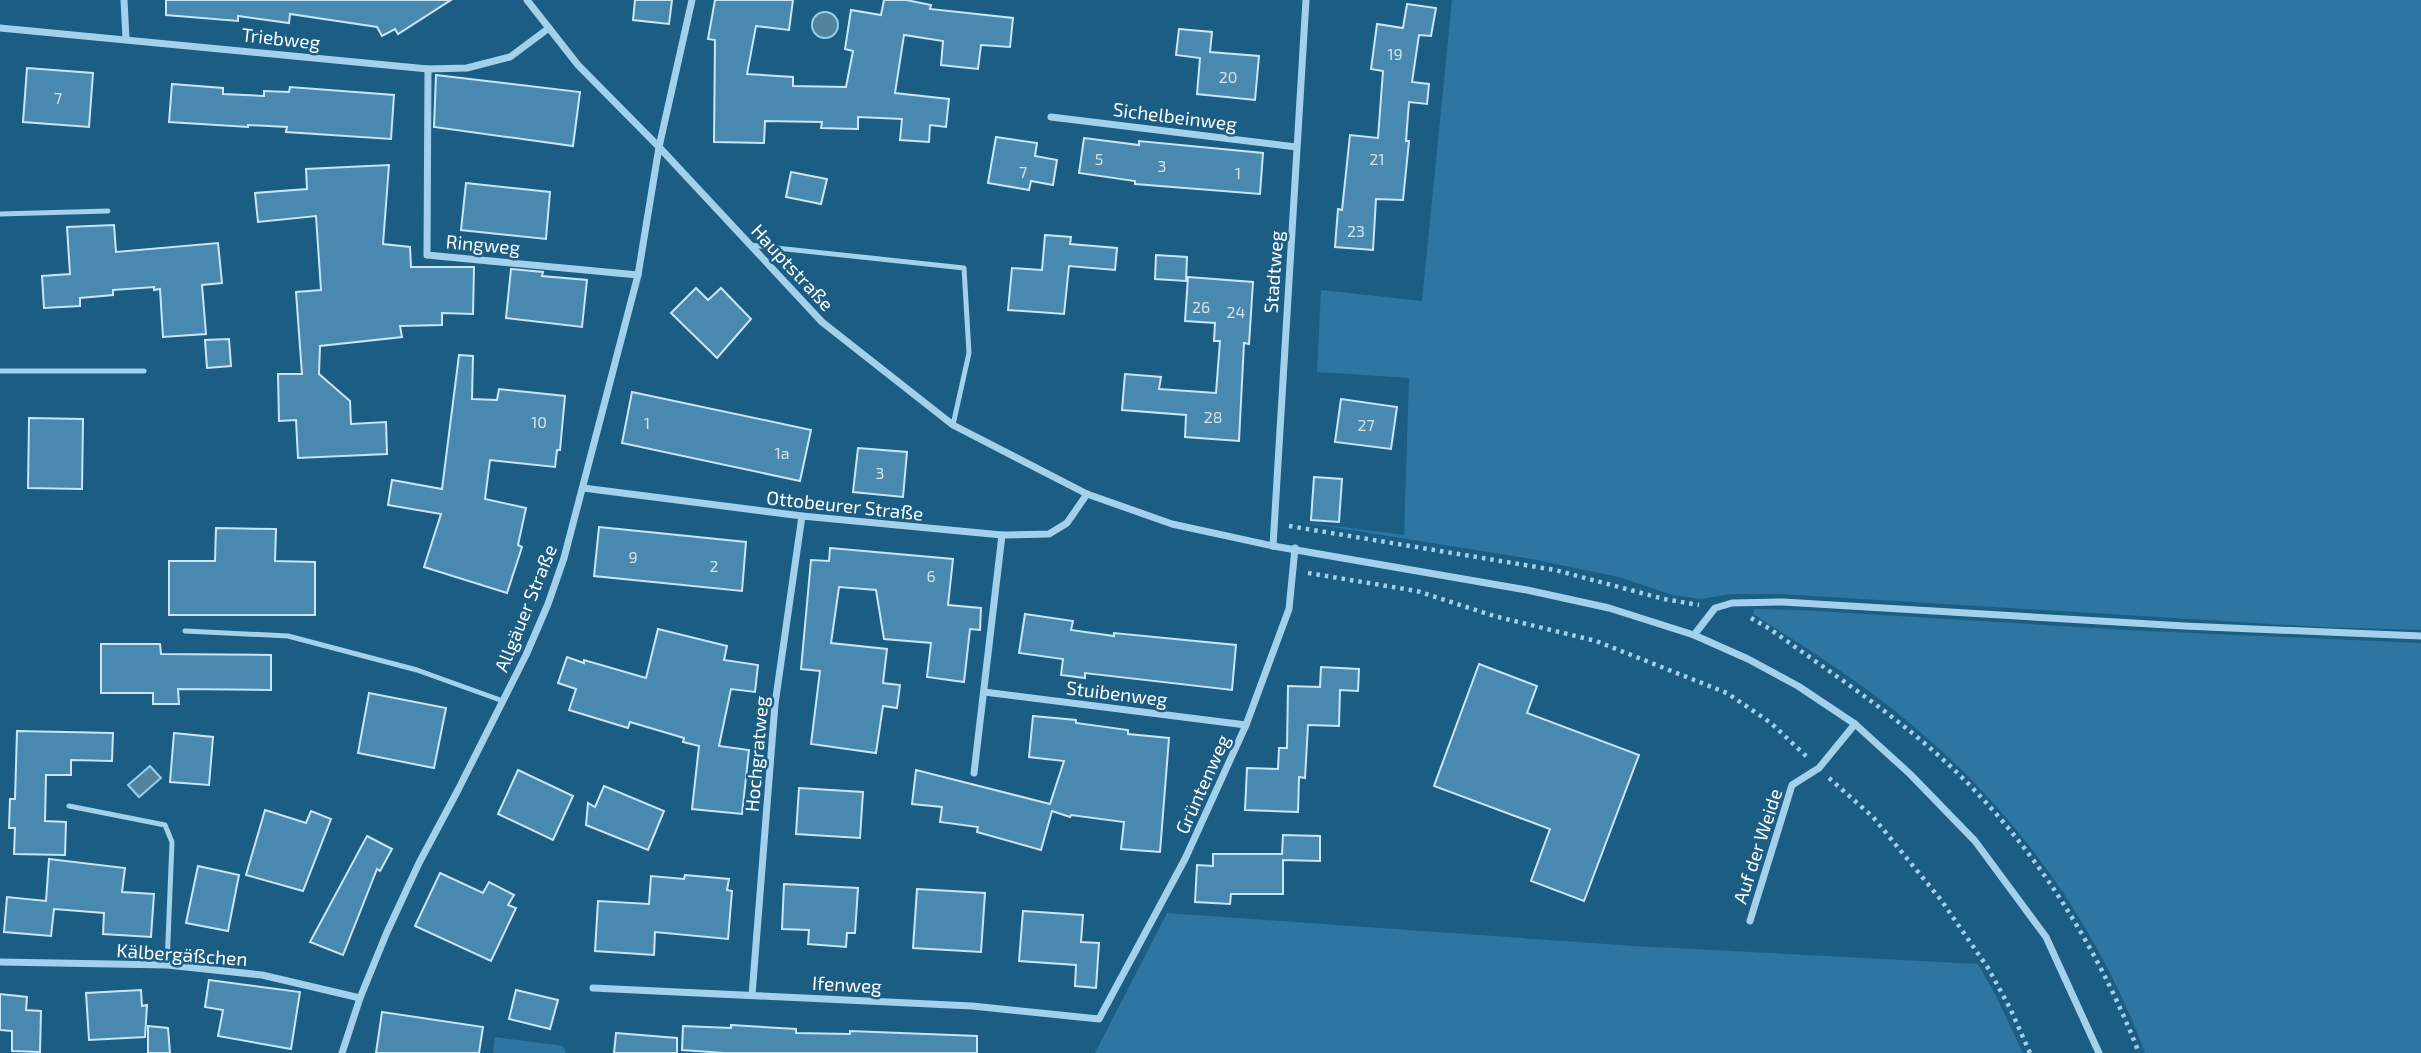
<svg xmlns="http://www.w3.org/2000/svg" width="2421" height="1053" font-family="'Exo 2',sans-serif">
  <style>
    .green { fill: #2c76a1 }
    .water { fill: #54839e; stroke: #96ceed; stroke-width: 2 }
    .building { fill: #4989af; stroke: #c8e6f8; stroke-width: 2 }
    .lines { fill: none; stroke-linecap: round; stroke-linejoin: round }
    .path { stroke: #a3d0eb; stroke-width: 4.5; stroke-dasharray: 3.5 5; stroke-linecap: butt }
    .service { stroke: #a3d0eb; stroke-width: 5 }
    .minor { stroke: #a3d0eb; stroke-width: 7 }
    .labels { text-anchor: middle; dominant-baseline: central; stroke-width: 5; stroke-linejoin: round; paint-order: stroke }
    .number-label { font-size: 16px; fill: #d2e2eb }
    .street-label { font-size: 19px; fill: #fff; stroke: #1c5d84 }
  </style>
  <rect width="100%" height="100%" fill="#1c5d84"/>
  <!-- green -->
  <g class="green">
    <path d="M1452 0H2421V630L2321 627 1780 594H1730L1701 599 1673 595 1619 577 1532 559 1288 520 1404 535 1409 378 1317 372 1321 290 1422 301Z"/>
    <path d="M1754 609 1800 610 2126 630 2421 643V1053H2145C2101 933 2023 821 1926 737 1873 690 1813 652 1753 614Z"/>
    <path d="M1167 913 1635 946 1978 964 1996 996 2023 1053H1095Z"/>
    <path d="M495 1037 563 1046 566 1053H493Z"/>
  </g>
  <!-- water -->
  <g class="water">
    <circle cx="825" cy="25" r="13"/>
    <path d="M150 766 161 778 139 797 128 785Z"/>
  </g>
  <!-- building -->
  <g class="building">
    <path d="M166 0H451L398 34 395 29 382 36 377 27 290 14 289 23 238 16V21L166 15Z"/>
    <path d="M635 0H672L669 24 633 20Z"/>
    <path d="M715 0H793L789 30 756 26 747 74 793 77V86L846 87 853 51 845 49 851 10 881 15 884 0H906L931 5 930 9 1013 18 1010 47 981 45 978 69 941 65 943 41 904 35 895 93 949 99 946 127 930 125 929 142 900 140 902 119 858 117V129L821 128 822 122 765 121 764 143 714 142 715 40 708 39Z"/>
    <path d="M1407 4 1436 8 1431 36 1419 35 1412 82 1429 84 1427 104 1409 102 1406 141H1409L1403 200 1376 199 1373 250 1335 247 1338 209 1342 210 1350 135 1378 138 1383 71 1371 69 1377 24 1403 28Z"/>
    <path d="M1179 29 1212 32 1210 52 1259 56 1255 100 1197 94 1200 58 1176 55Z"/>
    <path d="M27 68 93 73 89 127 23 122Z"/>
    <path d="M436 75 580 92 573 146 434 127Z"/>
    <path d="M172 84 223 88V94L264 96V91L289 92 290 87 394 95 391 139 286 132 287 127 248 125V127L169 122Z"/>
    <path d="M996 137 1037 143 1035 156 1057 160 1053 185 1031 181 1029 190 988 183Z"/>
    <path d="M1084 138 1139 145V141L1263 153 1260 194 1135 184V181L1079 173Z"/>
    <path d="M389 165 383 244 410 247 411 267H474L473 314 442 313V325L400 326 402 337 320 346 319 374 350 401 351 424 386 422 387 454 298 458 296 420 279 421 278 374H302L296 292 321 290 316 216 258 222 255 193 307 189 306 169Z"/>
    <path d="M791 172 827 179 821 204 786 197Z"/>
    <path d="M466 183 550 192 546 239 461 230Z"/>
    <path d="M114 225 116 252 218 243 222 283 202 285 206 334 163 337 160 289 154 290V287L113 290V295L80 298V306L44 308 42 276 70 274 67 227Z"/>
    <path d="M1045 235 1071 237 1070 244 1117 248 1115 270 1069 266 1064 314 1008 310 1012 268 1042 270Z"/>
    <path d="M1156 255 1187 257 1186 281 1155 279Z"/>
    <path d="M511 269 543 272 542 276 587 280 582 327 506 318Z"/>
    <path d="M1188 277 1253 282 1249 344 1244 343 1239 441 1185 437 1186 415 1122 410 1125 374 1161 377 1159 389 1216 393 1220 341H1214L1215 323 1185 321Z"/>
    <path d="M696 288 708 300 721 288 751 319 717 358 671 313Z"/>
    <path d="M229 339 231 366 207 368 205 340Z"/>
    <path d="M459 355 473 356 472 399 497 400 499 389 565 396 560 450H557L555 467 490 460 485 499 526 508 518 545 522 547 507 593 424 567 441 514 388 505 392 480 442 489Z"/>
    <path d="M632 392 811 430 800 481 622 443Z"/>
    <path d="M1341 399 1397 407 1391 449 1335 442Z"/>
    <path d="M29 418 83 419 82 489 28 488Z"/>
    <path d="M858 448 907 452 903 497 853 492Z"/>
    <path d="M1314 477 1342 479 1339 522 1311 520Z"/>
    <path d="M599 527 746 542 742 591 594 576Z"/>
    <path d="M216 528 276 529 275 561 315 562V615H169V561H215Z"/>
    <path d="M830 548 953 559 948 605 981 608 980 630 970 629 964 682 927 677 931 643 884 639 876 590 839 587 831 643 887 649 883 683 900 685 897 708 883 706 876 753 811 744 820 671 801 669 811 560 829 561Z"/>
    <path d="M1025 614 1073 621 1071 630 1114 636V633L1236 645 1232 690 1085 673V678L1061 675 1063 659 1019 653Z"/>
    <path d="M658 629 727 646 724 660 758 665 755 692 731 689 719 746 749 750 742 814 692 809 699 746 683 742 684 738 630 722 628 728 569 710 576 689 558 683 567 657 584 663V660L646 678Z"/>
    <path d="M101 644H160L161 654 271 655V690L178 689 179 704H153V693H101Z"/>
    <path d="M1479 664 1537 686 1527 713 1639 755 1584 901 1531 881 1550 829 1434 786Z"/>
    <path d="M1321 667 1359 669 1358 691 1340 690 1339 726 1308 725 1305 778 1299 777 1298 812 1245 810 1247 768 1278 769 1279 748H1287L1288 686 1320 687Z"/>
    <path d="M369 693 446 708 434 768 358 753Z"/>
    <path d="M1033 716 1076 720V723L1128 730V734L1169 738 1160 852 1121 849 1124 822 1071 815 1070 817 1052 811 1041 850 977 832 978 827 940 822 942 807 912 804 916 770 1050 804 1064 761 1029 757Z"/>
    <path d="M17 731 113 733 112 761 71 760V775H46L45 821 66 822 65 855 14 854 15 828H9L10 799H15Z"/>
    <path d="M174 733 213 737 209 785 170 782Z"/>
    <path d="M518 770 573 796 553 840 498 814Z"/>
    <path d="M604 786 664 811 648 850 586 825 588 803 595 807Z"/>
    <path d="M799 788 863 792 860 838 796 834Z"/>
    <path d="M265 810 306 823 311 811 331 819 303 891 246 875Z"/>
    <path d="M1283 835 1320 836V861L1283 860V894H1231L1230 904 1195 902 1197 865 1213 866V854H1282Z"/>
    <path d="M367 836 392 849 380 871 377 869 343 955 310 942Z"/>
    <path d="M49 859 125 868 122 892 154 894 151 937 103 934 104 913 54 909 51 936 4 932 7 897 46 901Z"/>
    <path d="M198 866 239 875 228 931 186 923Z"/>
    <path d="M440 873 483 893 489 882 514 895 508 905 516 908 491 961 415 926Z"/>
    <path d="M685 875 729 879 727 890 732 891 728 939 655 932 654 955 595 951 598 901 649 904 651 876 684 879Z"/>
    <path d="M784 884 858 888 855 933H847L846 947 808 944 809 930 782 929Z"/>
    <path d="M917 889 985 893 981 952 913 948Z"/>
    <path d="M1023 911 1083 915 1081 942 1099 943 1096 988 1075 986 1076 965 1019 961Z"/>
    <path d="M209 980 300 992 291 1049 218 1036 223 1010 205 1007Z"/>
    <path d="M141 990 142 1006 147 1005 145 1037 89 1040 86 993Z"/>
    <path d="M516 990 558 1000 550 1029 509 1019Z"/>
    <path d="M0 994 27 997 26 1010 41 1011 40 1052 12 1051V1031L0 1030Z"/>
    <path d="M382 1012 483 1027 479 1053H376Z"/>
    <path d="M731 1025 796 1029V1033L850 1034V1031L977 1036V1053H724L682 1050 683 1026 731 1028Z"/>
    <path d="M148 1026 168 1028 170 1053H148Z"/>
    <path d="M616 1033 677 1038V1053H614Z"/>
  </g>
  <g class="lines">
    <!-- path -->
    <g class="path">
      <path d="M1289 526 1555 570 1664 599 1699 605"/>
      <path d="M1308 573 1417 591 1494 616 1596 641 1727 693 1771 723 1807 757"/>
      <path d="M1751 618 1770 629C1842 681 1919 730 1979 795 2048 868 2103 960 2139 1053"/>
      <path d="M1829 778 1873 817 1941 900 1988 968 2010 1008 2030 1053"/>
    </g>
    <!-- service -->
    <g class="service">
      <path d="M0 214 108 211"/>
      <path d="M749 245 964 268 969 353 953 425"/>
      <path d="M0 371H144"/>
      <path d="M185 631 288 636 417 670 503 701"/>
      <path d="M69 806 165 825 172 842 167 965"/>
    </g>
    <!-- minor -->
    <g class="minor">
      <path d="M124 0 126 39"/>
      <path d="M527 0 578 65 659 147 822 322 953 425 1087 494 1172 524 1273 546 1527 590 1609 608 1694 635 1748 659 1798 686 1855 724 1910 774 1975 841 2046 937 2099 1053"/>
      <path d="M0 28 428 69 467 68 510 57 549 28"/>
      <path d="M428 69 427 255 638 275"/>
      <path d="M1051 117 1296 147"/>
      <path d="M583 488 802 516 1002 535 1049 534 1067 523 1087 494"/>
      <path d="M1273 546 1306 0"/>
      <path d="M1694 635 1715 608 1732 603 1783 602 2184 626 2421 636"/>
      <path d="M984 692 1246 725"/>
      <path d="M974 773 1002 535"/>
      <path d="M1750 921 1792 785 1819 768 1855 724"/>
      <path d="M0 962 167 965 262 975 360 998"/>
      <path d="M593 988 972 1006 1099 1019 1185 859 1246 725 1289 609 1295 548"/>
      <path d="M752 995 775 704 802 516"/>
      <path d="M342 1053 360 998 387 932 419 863 458 790 526 655 548 604 564 558 638 275 659 147 692 0"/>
    </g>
  </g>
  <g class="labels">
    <!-- number labels -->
    <g class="number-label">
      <text x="1395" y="53">19</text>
      <text x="1228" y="76">20</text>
      <text x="58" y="97">7</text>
      <text x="1099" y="158">5</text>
      <text x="1377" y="158">21</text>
      <text x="1162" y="165">3</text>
      <text x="1023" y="171">7</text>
      <text x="1238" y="172">1</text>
      <text x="1356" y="230">23</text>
      <text x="1201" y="306">26</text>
      <text x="1236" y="311">24</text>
      <text x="1213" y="416">28</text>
      <text x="539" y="421">10</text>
      <text x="647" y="422">1</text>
      <text x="1366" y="424">27</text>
      <text x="782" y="452">1a</text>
      <text x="880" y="472">3</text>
      <text x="633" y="556">9</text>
      <text x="714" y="565">2</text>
      <text x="931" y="575">6</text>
    </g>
    <!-- street labels -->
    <g class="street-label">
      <text transform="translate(281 38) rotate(6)">Triebweg</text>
      <text transform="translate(1175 116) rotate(7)">Sichelbeinweg</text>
      <text transform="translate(483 244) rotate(5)">Ringweg</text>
      <text transform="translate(793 267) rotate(47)">Hauptstraße</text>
      <text transform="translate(1273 272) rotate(-86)">Stadtweg</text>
      <text transform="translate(845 505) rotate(6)">Ottobeurer Straße</text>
      <text transform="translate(525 608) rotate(-68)">Allgäuer Straße</text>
      <text transform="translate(1117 693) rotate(7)">Stuibenweg</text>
      <text transform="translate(756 754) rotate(-85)">Hochgratweg</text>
      <text transform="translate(1202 784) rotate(-66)">Grüntenweg</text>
      <text transform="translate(1757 846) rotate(-72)">Auf der Weide</text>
      <text transform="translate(182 954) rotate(4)">Kälbergäßchen</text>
      <text transform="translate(847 984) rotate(3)">Ifenweg</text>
    </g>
  </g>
</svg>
